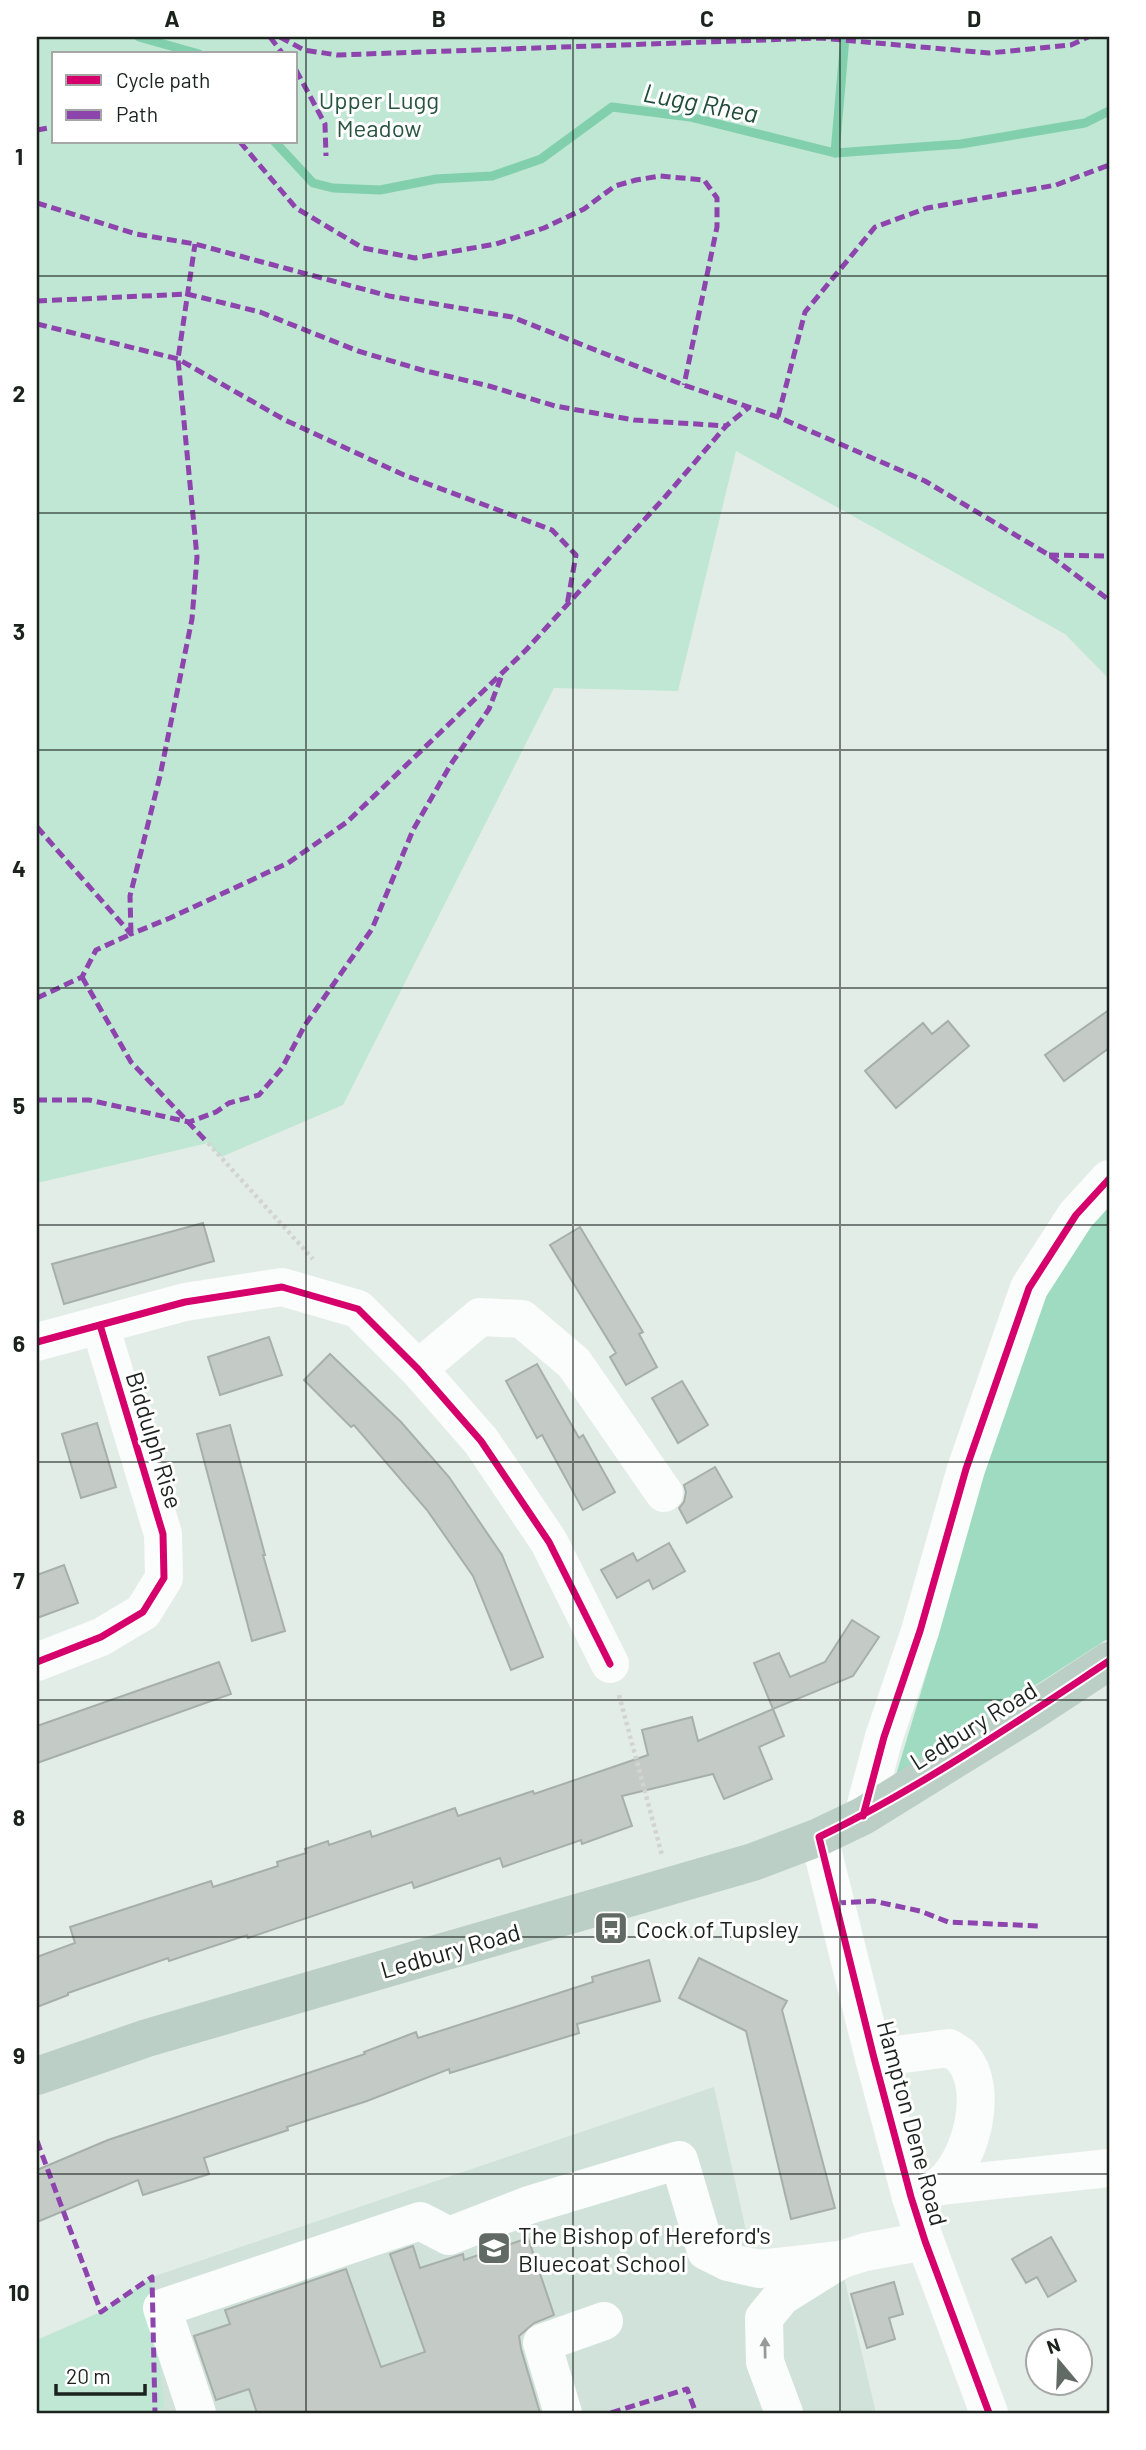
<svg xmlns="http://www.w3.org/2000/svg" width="1146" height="2450" font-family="Barlow,sans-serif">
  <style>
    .built { fill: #d0e2d9 }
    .green { fill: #bfe7d3; fill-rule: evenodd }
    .forest { fill: #9edbc0 }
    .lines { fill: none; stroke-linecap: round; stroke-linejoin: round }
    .stream { stroke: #82cfae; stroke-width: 9 }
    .building { fill: #c4cbc7; stroke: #a7afab; stroke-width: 2 }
    .path { stroke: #d2d4d3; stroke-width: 4.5; stroke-dasharray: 3.5 3.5; stroke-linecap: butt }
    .minor { stroke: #fbfcfc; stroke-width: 38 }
    .highway { stroke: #bccfc7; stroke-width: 38 }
    .quiet { stroke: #8e44ad; stroke-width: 5; stroke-dasharray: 10 5; stroke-linecap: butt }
    .cycleway-casing { stroke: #fff; stroke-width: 11 }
    .cycleway { stroke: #d6006c; stroke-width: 7 }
    .oneway { fill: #979a99 }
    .grid { fill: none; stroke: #1c231f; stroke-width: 2; stroke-opacity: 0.55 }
    .labels { text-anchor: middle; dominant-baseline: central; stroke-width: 6; stroke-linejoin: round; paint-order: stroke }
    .park-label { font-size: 24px; fill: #285440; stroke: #fff }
    .street-label { font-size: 24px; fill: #1c231f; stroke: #fff }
    .poi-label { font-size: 24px; fill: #1c231f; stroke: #fff; text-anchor: start }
    .water-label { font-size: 26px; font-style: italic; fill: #204d39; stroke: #fff }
    .neatline { fill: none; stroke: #1c231f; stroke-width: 2.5 }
    .grid-label { font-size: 23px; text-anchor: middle; font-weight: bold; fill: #1c231f }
  </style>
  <rect width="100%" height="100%" fill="#e3ede8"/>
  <!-- built -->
  <path class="built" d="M714 2087 751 2253 840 2260 876 2413H37V2340L101 2312 152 2277Z"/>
  <!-- green -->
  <g class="green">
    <path d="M37 37H1109V679L1065 634 736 451 678 691 554 688 343 1105 221 1157 208 1143 37 1183ZM54 54H296V142H54Z"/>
    <path d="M152 2277 164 2408 149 2413H37V2340L101 2312Z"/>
  </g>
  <!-- forest -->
  <path class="forest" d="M1109 1202V1638L896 1775 937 1639 1002 1397 1035 1313 1069 1247Z"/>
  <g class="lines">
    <!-- stream -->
    <g class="stream">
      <path d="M139 37 199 54"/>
      <path d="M275 142 313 183 333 188 380 190 436 179 492 176 541 159 612 107 690 117 835 153 961 144 1085 123 1109 111"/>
      <path d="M835 153 845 37"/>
    </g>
  </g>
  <!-- building -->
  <g class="building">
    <path d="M1109 1010V1048L1064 1081 1045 1055Z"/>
    <path d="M948 1021 969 1046 896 1108 865 1071 923 1023 932 1034Z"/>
    <path d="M203 1223 214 1261 64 1304 52 1264Z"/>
    <path d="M580 1227 643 1332 639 1334 657 1367 626 1385 610 1357 616 1353 550 1245Z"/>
    <path d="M269 1337 282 1375 220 1395 208 1357Z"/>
    <path d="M330 1354 401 1422 449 1477 502 1555 543 1657 511 1670 473 1576 427 1510 354 1425 351 1427 304 1380Z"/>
    <path d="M537 1364 579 1438 583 1435 615 1492 583 1510 542 1435 537 1438 506 1381Z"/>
    <path d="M682 1381 708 1425 678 1443 652 1398Z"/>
    <path d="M97 1423 116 1487 81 1498 62 1434Z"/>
    <path d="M230 1425 265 1555H263L285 1631 252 1641 197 1434Z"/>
    <path d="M715 1467 732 1497 687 1523 679 1508 684 1502 686 1492 684 1485Z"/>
    <path d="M669 1543 685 1571 653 1589 649 1580 617 1598 601 1570 633 1553 637 1561Z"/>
    <path d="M64 1565 78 1603 37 1618V1575Z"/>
    <path d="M852 1620 879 1637 853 1676 773 1709 754 1663 779 1653 790 1677 825 1662Z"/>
    <path d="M219 1662 231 1694 37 1763V1726Z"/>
    <path d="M773 1709 784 1736 759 1747 772 1779 724 1799 713 1774 622 1796 632 1826 582 1844 581 1840 503 1867 500 1858 414 1888 412 1882 248 1938 247 1935 169 1961 168 1958 68 1993V1995L37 2007V1957L75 1943 70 1927 211 1881 213 1887 278 1866 277 1862 306 1853 305 1849 328 1841 329 1845 370 1831 372 1837 455 1808 458 1816 533 1791 534 1794 648 1755 642 1730 692 1717 698 1741Z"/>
    <path d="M699 1958 787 2001 782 2010 835 2208 791 2219 746 2031 679 1998Z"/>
    <path d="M649 1960 660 2001 577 2024 579 2033 450 2073 449 2069 367 2101 287 2127 288 2130 204 2158 209 2174 143 2195 138 2180 37 2222V2170L108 2140 365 2054 364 2052 416 2032 418 2038 593 1982 592 1977Z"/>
    <path d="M1051 2237 1076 2281 1048 2297 1037 2277 1026 2283 1012 2259Z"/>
    <path d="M528 2238 554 2315 534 2323 519 2336 521 2349 540 2413H257L249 2389 216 2400 194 2336 230 2324 225 2310 346 2269 381 2367 425 2352 390 2254 413 2246 420 2268 463 2254 464 2260Z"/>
    <path d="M894 2282 903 2314 889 2318 895 2339 867 2348 851 2294Z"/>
  </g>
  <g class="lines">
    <!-- path -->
    <g class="path">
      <path d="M208 1143 313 1259"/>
      <path d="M619 1695 662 1855"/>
    </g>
    <!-- minor -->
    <g class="minor">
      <path d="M37 1342 185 1302 282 1287 358 1309 418 1369 481 1441 549 1542 610 1664"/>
      <path d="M418 1369 480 1317 522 1319 574 1363 664 1493"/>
      <path d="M37 1662 101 1637 143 1612 164 1578 163 1534 100 1325"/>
      <path d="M863 1816 884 1737 920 1631 966 1469 1029 1288 1076 1215 1109 1179"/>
      <path d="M819 1837 874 2058 911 2197 925 2241 989 2413"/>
      <path d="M874 2058 949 2048C953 2051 959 2053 962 2057 990 2088 971 2160 942 2184 934 2190 921 2194 911 2197"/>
      <path d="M940 2186 1109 2168"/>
      <path d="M197 2413 162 2308 420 2221 449 2236 529 2205 679 2160 706 2251 728 2262 759 2269 840 2260"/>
      <path d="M563 2413 542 2343 604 2321"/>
      <path d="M784 2413 765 2362 764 2318 782 2296 840 2260 865 2252 925 2241"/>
    </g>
    <!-- highway -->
    <path class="highway" d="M37 2076 147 2038 670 1886 753 1862 819 1837 863 1816 1031 1712 1109 1661"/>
    <!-- quiet -->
    <g class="quiet">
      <path d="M270 37 283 54"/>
      <path d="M280 37 304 50 337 55 820 38 989 53 1071 45 1088 37"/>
      <path d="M296 70 325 124 326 156"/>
      <path d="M37 130 54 127"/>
      <path d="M240 142 296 208 363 248 415 258 496 244 544 228 584 209 615 186 636 180 660 176 704 180 717 198V227L684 385"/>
      <path d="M37 203 136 234 195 244 389 296 512 317 684 385 778 417 925 481 1049 555 1109 600"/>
      <path d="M37 301 187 294 260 312 358 351 422 370 489 386 555 406 634 420 726 426"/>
      <path d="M37 324 178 359 285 420 404 475 552 530 576 555 567 605"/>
      <path d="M778 417 805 312 875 227 927 208 1056 185 1109 165"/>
      <path d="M1049 555 1109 556"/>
      <path d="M37 827 131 934 170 918 288 863 347 822 526 650 665 497 726 426 748 408"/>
      <path d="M82 977 131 1062 208 1143"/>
      <path d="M37 998 82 977 96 950 131 934 130 896 160 776 192 619 197 557 178 359 195 244"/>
      <path d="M37 1100H89L189 1122 216 1112 229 1103 259 1095 282 1068 305 1025 372 929 413 830 451 764 489 709 502 675"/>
      <path d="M836 1903 873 1901 920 1911 948 1922 1039 1926"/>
      <path d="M37 2141 101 2312 152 2277 155 2413"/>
      <path d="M611 2413 687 2389 696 2413"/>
    </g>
    <!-- cycleway casing -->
    <g class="cycleway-casing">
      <g id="cycleway">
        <path d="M37 1342 185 1302 282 1287 358 1309 418 1369 481 1441 549 1542 610 1664"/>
        <path d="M37 1662 101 1637 143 1612 164 1578 163 1534 100 1325"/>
        <path d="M863 1816 884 1737 920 1631 966 1469 1029 1288 1076 1215 1109 1179"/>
        <path d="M989 2413 925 2241 911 2197 874 2058 819 1837C920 1788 1015 1723 1109 1661"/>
      </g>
    </g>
    <!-- cycleway -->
    <use href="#cycleway" class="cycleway"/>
  </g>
  <!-- one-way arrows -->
  <defs><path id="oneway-solid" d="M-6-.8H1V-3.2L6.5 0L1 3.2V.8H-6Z" transform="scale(1.75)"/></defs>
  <use class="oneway" href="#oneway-solid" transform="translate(765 2348) rotate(-91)"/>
  <!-- grid -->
  <path class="grid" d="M306 37V2413M573 37V2413M840 37V2413M37 276H1109M37 513H1109M37 750H1109M37 988H1109M37 1225H1109M37 1462H1109M37 1700H1109M37 1937H1109M37 2174H1109"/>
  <!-- icons -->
  <defs>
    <g id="bus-square" transform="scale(1.75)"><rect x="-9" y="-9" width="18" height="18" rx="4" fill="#626a65" stroke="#fff"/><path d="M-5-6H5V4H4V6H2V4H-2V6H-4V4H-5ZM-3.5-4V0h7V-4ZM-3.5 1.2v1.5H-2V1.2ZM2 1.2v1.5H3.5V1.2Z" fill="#fff"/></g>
    <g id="school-square" transform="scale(1.75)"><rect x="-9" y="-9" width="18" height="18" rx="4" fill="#626a65" stroke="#fff"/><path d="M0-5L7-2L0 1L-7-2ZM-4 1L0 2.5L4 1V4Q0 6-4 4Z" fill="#fff"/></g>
  </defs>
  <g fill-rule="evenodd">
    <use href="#bus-square" x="611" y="1928"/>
    <use href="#school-square" x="494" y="2248"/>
  </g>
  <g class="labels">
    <!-- park labels -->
    <g class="park-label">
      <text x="379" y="99">Upper Lugg<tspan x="379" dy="28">Meadow</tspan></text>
    </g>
    <!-- street labels -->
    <g class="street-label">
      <text transform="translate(155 1440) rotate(73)">Biddulph Rise</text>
      <text transform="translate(973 1725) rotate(-32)">Ledbury Road</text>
      <text transform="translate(450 1950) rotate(-16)">Ledbury Road</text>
      <text transform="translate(913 2123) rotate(75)">Hampton Dene Road</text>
    </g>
    <!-- poi labels -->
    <g class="poi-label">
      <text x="636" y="1928">Cock of Tupsley</text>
      <text x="518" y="2234">The Bishop of Hereford's<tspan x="518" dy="28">Bluecoat School</tspan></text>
    </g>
    <!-- water labels -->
    <g class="water-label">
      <text transform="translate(701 102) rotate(11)">Lugg Rhea</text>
    </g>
  </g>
  <!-- border -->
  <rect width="1146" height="2450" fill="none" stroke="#ffffff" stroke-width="77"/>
  <!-- legend -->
  <rect x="52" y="52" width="245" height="91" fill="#ffffff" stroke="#a4a7a5" stroke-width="2"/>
  <rect x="66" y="75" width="35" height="10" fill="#d6006c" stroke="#a4a7a5" stroke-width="2"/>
  <text x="116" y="88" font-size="21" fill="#1c231f">Cycle path</text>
  <rect x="66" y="110" width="35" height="10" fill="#8e44ad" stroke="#a4a7a5" stroke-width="2"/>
  <text x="116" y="122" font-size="21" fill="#1c231f">Path</text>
  <!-- north arrow -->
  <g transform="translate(1059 2362) rotate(341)"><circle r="33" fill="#ffffff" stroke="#a4a7a5" stroke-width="2"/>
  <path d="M0-5L12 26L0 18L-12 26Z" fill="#626a65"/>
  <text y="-10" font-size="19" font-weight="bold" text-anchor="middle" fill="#1c231f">N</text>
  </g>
  <!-- scale -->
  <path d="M56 2384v10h89v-10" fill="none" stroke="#1c231f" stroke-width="3.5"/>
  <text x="66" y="2384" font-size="21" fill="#1c231f" stroke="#ffffff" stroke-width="5" paint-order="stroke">20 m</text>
  <rect x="38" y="38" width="1070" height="2374" class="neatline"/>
  <g class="grid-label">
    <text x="172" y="27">A</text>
    <text x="439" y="27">B</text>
    <text x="707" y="27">C</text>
    <text x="974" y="27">D</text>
    <text x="19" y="165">1</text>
    <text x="19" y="402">2</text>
    <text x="19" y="640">3</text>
    <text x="19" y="877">4</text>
    <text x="19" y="1114">5</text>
    <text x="19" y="1352">6</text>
    <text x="19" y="1589">7</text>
    <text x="19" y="1826">8</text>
    <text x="19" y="2064">9</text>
    <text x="19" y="2301">10</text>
  </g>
</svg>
